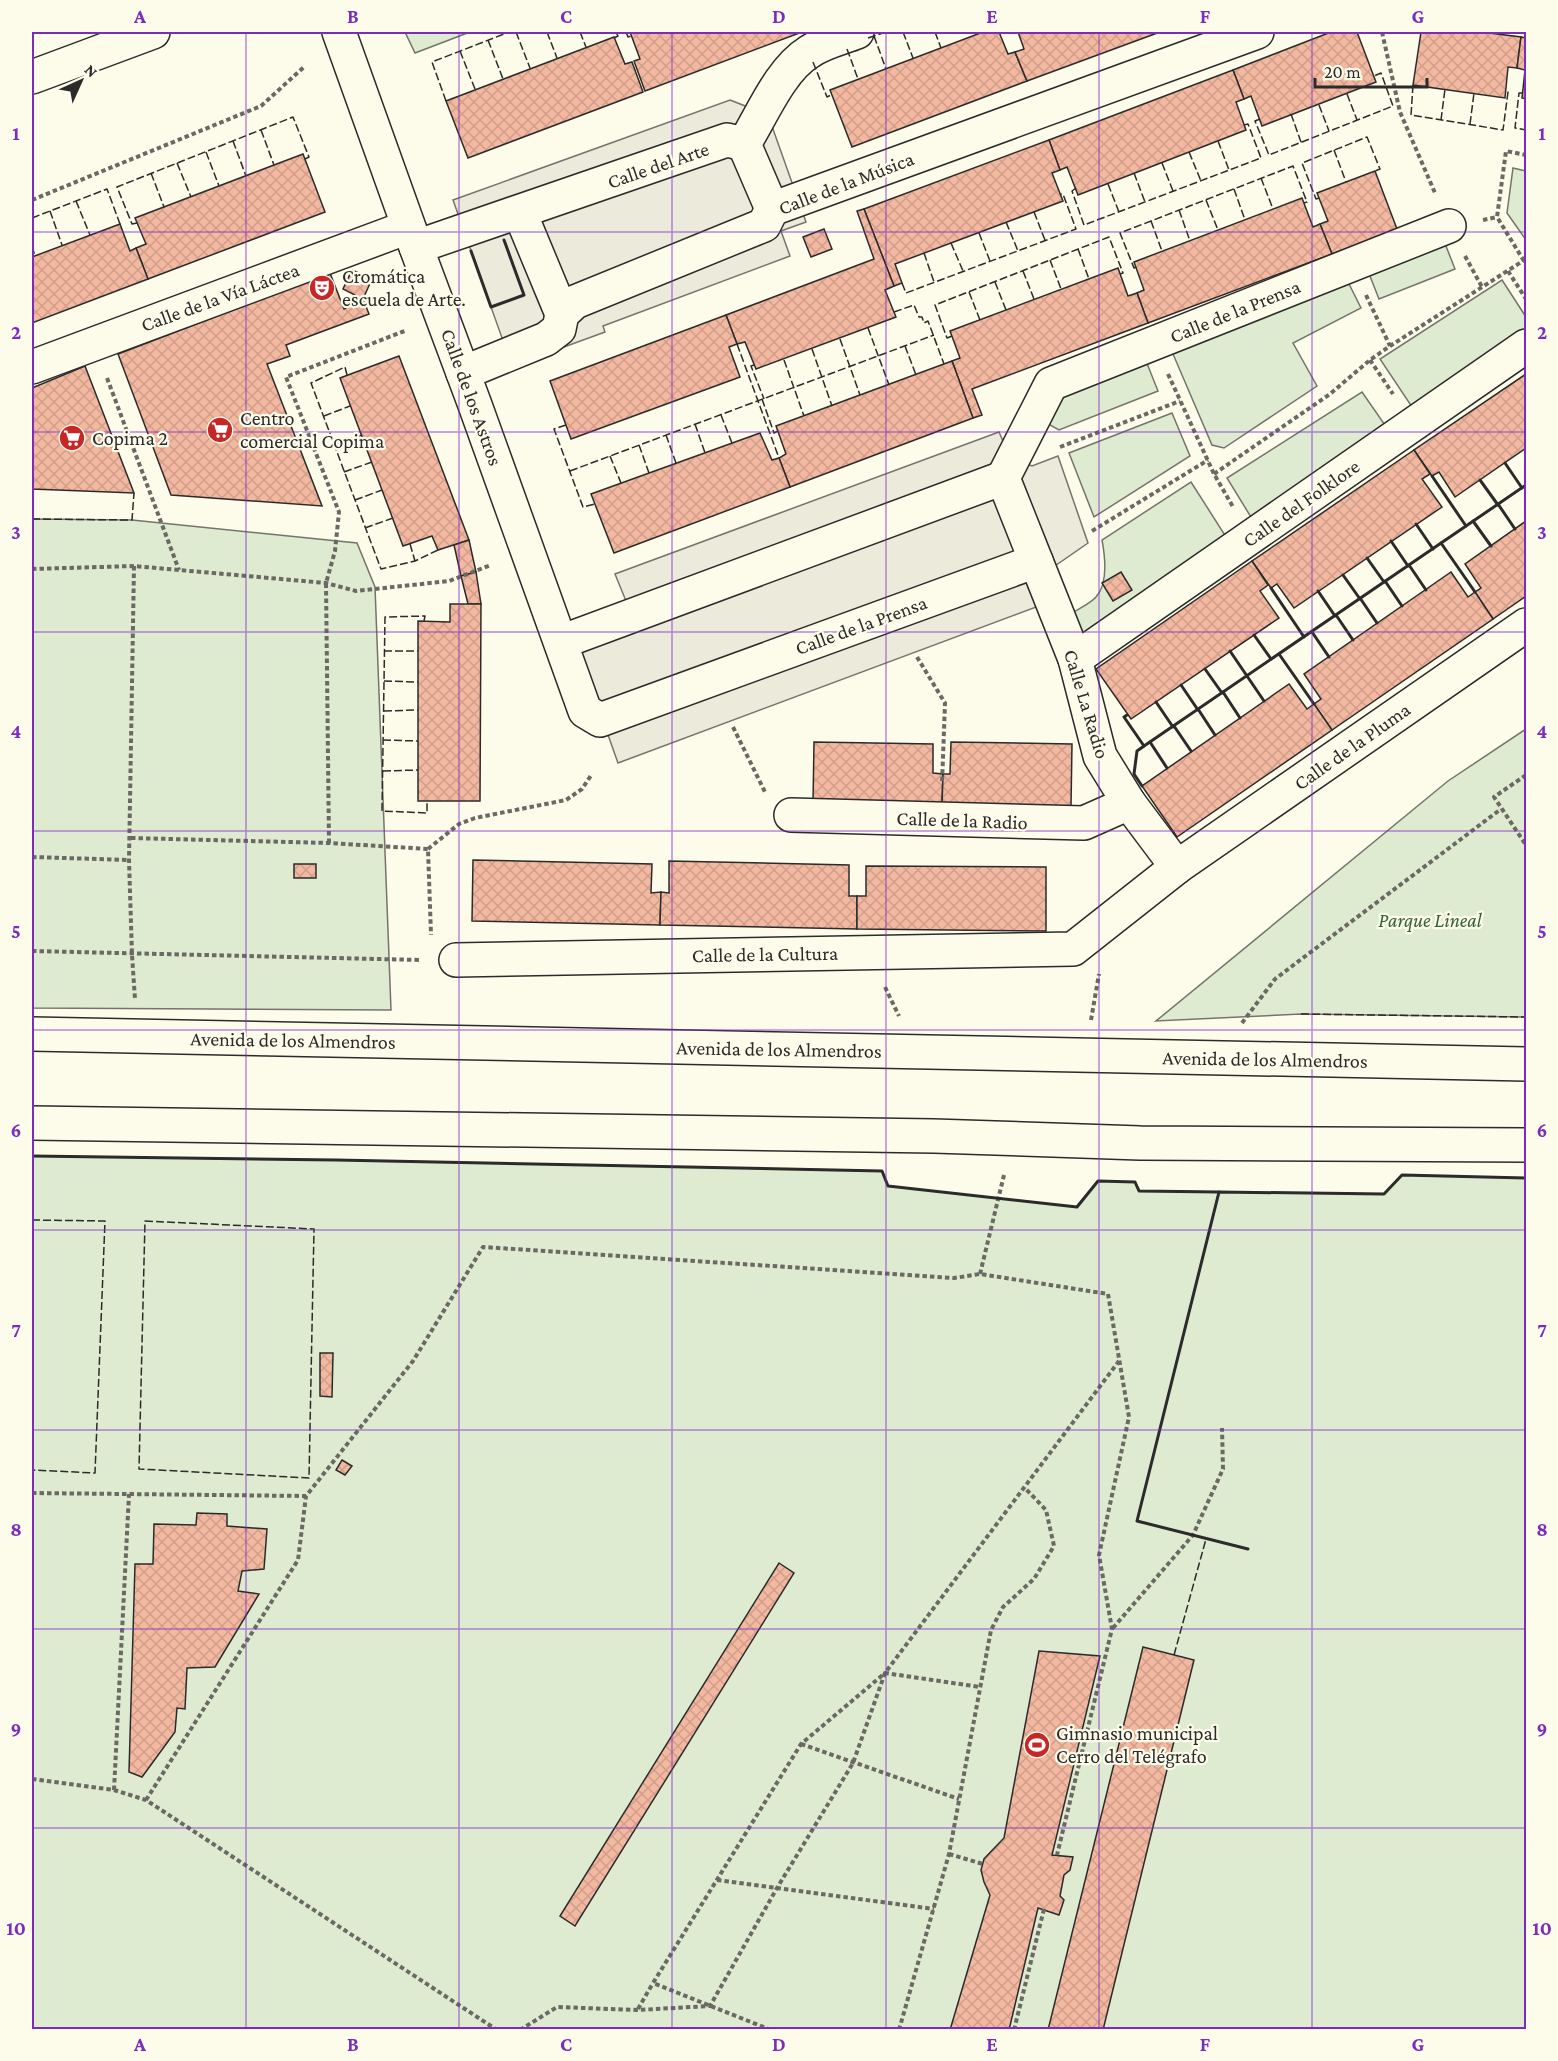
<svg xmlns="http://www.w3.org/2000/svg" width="1558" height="2061" font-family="'Crimson Pro',serif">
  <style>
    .green { fill: #deebd1; stroke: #74746e; stroke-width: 1.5 }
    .parking { fill: #eceadb; stroke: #74746e; stroke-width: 1.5 }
    .building { fill: url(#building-cross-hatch); stroke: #2b2b2b; stroke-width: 1.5 }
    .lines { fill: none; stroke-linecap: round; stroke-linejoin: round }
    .minor-casing { stroke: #2b2b2b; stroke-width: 36 }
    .major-casing { stroke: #2b2b2b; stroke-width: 36 }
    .path { stroke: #6a6964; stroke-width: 4; stroke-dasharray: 4.5 3; stroke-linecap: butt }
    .minor { stroke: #fdfbea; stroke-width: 33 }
    .major { stroke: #fdfbea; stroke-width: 33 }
    .fence { stroke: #2b2b2b; stroke-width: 1.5; stroke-dasharray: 8 3; stroke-linecap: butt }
    .wall { stroke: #2b2b2b; stroke-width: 3 }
    .grid { fill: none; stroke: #7b2cbf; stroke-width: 1.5; stroke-opacity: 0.55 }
    .labels { text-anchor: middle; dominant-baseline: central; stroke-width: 4.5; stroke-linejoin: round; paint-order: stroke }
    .street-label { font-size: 20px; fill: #2b2b2b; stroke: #fdfbea }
    .poi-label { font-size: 20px; fill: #2b2b2b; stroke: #fdfbea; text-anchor: start }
    .park-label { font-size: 20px; font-style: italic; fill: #34623c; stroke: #fdfbea }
    .neatline { fill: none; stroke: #7b2cbf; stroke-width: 2 }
    .grid-label { font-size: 20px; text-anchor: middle; font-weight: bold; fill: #7b2cbf }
  </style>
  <defs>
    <pattern id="building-cross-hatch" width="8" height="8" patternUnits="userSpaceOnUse" patternTransform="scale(1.5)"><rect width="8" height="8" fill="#f2b8a0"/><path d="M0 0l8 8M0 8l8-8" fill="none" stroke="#d09e8a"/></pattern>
  </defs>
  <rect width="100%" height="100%" fill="#fdfbea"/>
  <!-- green -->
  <g class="green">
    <path d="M405 32H470L415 53Z"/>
    <path d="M1513 168 1526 171V240L1507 213Z"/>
    <path d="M1442 236 1455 269 1379 299 1366 266Z"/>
    <path d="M1345 276 1361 308 1293 343 1317 386 1224 448 1212 445 1170 347Z"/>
    <path d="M1502 280 1526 317V336L1414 410 1380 359Z"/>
    <path d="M1144 356 1158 391 1059 430 1041 420 1059 389Z"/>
    <path d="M1362 392 1387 428 1254 522 1227 478Z"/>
    <path d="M1172 413 1190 456 1094 517 1069 453Z"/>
    <path d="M1191 482 1228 540 1085 635 1071 614C1079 608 1090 604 1096 597 1108 584 1105 556 1102 540Z"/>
    <path d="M32 519 132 520 357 543 375 587 391 1010 32 1008Z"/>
    <path d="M1526 729V1017L1301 1014 1156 1021 1448 781Z"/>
    <path d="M32 1156 336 1160 882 1171 888 1186 1076 1207 1098 1181 1135 1182 1140 1191 1384 1194 1402 1175 1526 1178V2029L32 2030Z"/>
  </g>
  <!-- parking -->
  <g class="parking">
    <path d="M730 100 768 115 806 222 781 231 790 256 603 326 605 332 512 366 453 200Z"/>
    <path d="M999 432 1010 457 1032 466 1058 456 1088 543 1052 568 1063 597 618 763 579 653 626 601 615 574Z"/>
  </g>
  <!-- building -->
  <g class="building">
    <path d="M630 32H802L645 91 634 61 640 59Z"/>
    <path d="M983 32H999L1008 54 1015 52 1027 81 852 147 830 90Z"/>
    <path d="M1018 32H1160L1027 81 1015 52 1024 49Z"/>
    <path d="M1331 32H1357L1376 82 1262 126 1251 96 1244 99 1233 70Z"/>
    <path d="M1421 32H1481L1521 37 1517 68 1508 67 1505 98 1413 85Z"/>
    <path d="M614 37 625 64 632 62 643 92 468 158 446 101Z"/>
    <path d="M1521 37 1526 38V99L1522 98 1525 70 1517 68Z"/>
    <path d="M1233 70 1244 99 1236 102 1246 130 1078 195 1067 167 1060 170 1049 140Z"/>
    <path d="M1049 140 1060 170 1052 173 1063 201 895 264 902 283 894 286 864 209Z"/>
    <path d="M303 154 325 212 148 279 136 248 146 244 135 218Z"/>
    <path d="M1375 171 1397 229 1332 254 1320 224 1328 221 1317 193Z"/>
    <path d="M1302 198 1313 227 1320 224 1332 254 1148 323 1137 293 1144 290 1134 262Z"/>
    <path d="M864 209 894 286 885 290 896 317 756 369 745 342 737 344 726 315 874 259 857 211Z"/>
    <path d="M120 224 130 251 136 248 148 279 32 323V257Z"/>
    <path d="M824 229 832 249 811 257 803 237Z"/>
    <path d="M1118 268 1128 296 1137 293 1148 323 972 389 982 415 973 418 952 361 960 358 950 331Z"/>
    <path d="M352 270 372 279 363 299 369 314 286 345 290 356 267 364 322 506 171 495 118 354 330 273 344 309 350 306 355 295 343 289Z"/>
    <path d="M726 315 737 344 729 347 740 377 571 439 550 381Z"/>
    <path d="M399 356 469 540 438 550 432 536 403 546 340 378Z"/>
    <path d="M952 361 973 418 790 487 779 458 786 454 776 426Z"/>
    <path d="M85 366 134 493 32 489V388Z"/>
    <path d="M1526 374V448L1455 497 1439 472 1432 476 1414 450Z"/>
    <path d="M760 433 772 460 779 458 790 487 614 553 591 494Z"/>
    <path d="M1414 450 1430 474 1422 479 1442 507 1294 608 1277 584 1271 588 1252 561Z"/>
    <path d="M1526 521V596L1493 619 1475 592 1481 588 1465 564Z"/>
    <path d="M469 540 476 572 461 576 454 545Z"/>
    <path d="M1252 561 1268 585 1260 591 1279 618 1131 719 1096 669Z"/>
    <path d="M476 572 481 604H468L461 576Z"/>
    <path d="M1121 572 1132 590 1113 601 1102 583Z"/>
    <path d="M1451 572 1468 597 1475 592 1493 619 1332 730 1314 704 1321 699 1304 674Z"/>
    <path d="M450 604H481L480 801H418V621L450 622Z"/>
    <path d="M1289 684 1307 709 1314 704 1332 730 1177 837 1142 786Z"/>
    <path d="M814 742 933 744V773L943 774 942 805 813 804Z"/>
    <path d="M951 742 1072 744 1071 807 942 805 943 774H950Z"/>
    <path d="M473 860 652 864 651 893 661 892 660 925 472 921Z"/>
    <path d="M669 861 849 865V896H857V929L660 925 661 892 669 893Z"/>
    <rect x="294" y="864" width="22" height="14"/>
    <path d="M866 866 1046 867V931L857 929V896H866Z"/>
    <path d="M320 1353H333L332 1397 320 1396Z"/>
    <path d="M342 1460 352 1466 345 1475 336 1470Z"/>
    <path d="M197 1513 227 1514V1526L267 1529 264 1569 242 1571 238 1591 259 1594 215 1667 187 1668 185 1709 177 1708 175 1732 142 1777 129 1772 135 1564H153L154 1524 196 1525Z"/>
    <path d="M779 1563 794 1573 575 1926 560 1916Z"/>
    <path d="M1143 1647 1194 1660 1103 2030H1048Z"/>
    <path d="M1039 1651 1100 1656 1052 1855 1073 1857 1070 1870 1064 1875 1060 1896 1064 1900 1059 1915 1038 1908 1009 2030H950L990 1895 984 1882 981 1870 984 1859 1004 1838Z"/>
  </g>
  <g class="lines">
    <!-- minor casing -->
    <g class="minor-casing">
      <g id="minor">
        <path d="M339 32 416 247 475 405 585 711 600 720 1036 561 1003 478 561 642"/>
        <path d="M32 77 153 32"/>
        <path d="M744 144C762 115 780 70 809 52 823 42 842 38 857 32"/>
        <path d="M744 144 772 209"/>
        <path d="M520 213 562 314"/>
        <path d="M416 247 727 140 744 144"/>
        <path d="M32 367 408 227"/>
        <path d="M463 373 546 339 559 329 562 314 575 302 764 225 772 209 1257 32"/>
        <path d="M1003 478 1051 384 1449 226"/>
        <path d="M1036 561 1075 659 1100 756 1129 803 1177 867"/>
        <path d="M1075 659 1526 346"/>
        <path d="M791 815 1084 823 1129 803"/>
        <path d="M456 960 1073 949 1177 867 1526 625"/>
      </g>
    </g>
    <!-- major casing -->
    <g class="major-casing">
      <g id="major">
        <path d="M32 1034 1526 1064"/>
        <path d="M32 1123 934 1136 1140 1143 1526 1145"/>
      </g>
    </g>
    <!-- path -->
    <g class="path">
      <path d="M1382 32 1400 112 1435 193"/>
      <path d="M32 200 261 106 304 67"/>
      <path d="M1483 220 1497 217"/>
      <path d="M1465 256 1482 287"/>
      <path d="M1524 261 1497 217 1506 151 1526 155"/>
      <path d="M1508 271 1526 299"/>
      <path d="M1366 295 1390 346"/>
      <path d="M1370 360 1393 394"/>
      <path d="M1168 374 1214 474 1233 507"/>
      <path d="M107 378 179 570"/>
      <path d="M1060 447 1180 401"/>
      <path d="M1214 474 1330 394 1370 360 1390 346 1526 259"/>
      <path d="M1092 531 1208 460"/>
      <path d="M134 566 129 860 132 955 135 999"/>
      <path d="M32 569 134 566 326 583 356 591 449 581 491 565"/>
      <path d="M917 657 945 703 942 784"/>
      <path d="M733 727 765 792"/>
      <path d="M1526 775 1494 797 1526 845"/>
      <path d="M131 838 329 843 428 849 431 935"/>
      <path d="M329 843 326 583 335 551 339 512 286 377 407 330"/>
      <path d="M428 849 459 824 475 818 566 800 582 789 592 774"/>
      <path d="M32 857 129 860"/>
      <path d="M32 951 421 960"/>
      <path d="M885 987 899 1016"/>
      <path d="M1091 1020 1099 974"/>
      <path d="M1242 1023 1275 979 1501 809"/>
      <path d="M980 1274 1004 1175"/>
      <path d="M32 1493 306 1496"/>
      <path d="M1113 1628 1193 1535 1223 1469 1222 1428"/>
      <path d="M801 1744 959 1799"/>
      <path d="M32 1779 114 1790 146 1800 497 2030"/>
      <path d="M114 1790 129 1494"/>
      <path d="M146 1800 298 1560 306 1496 413 1361 483 1247 954 1278 980 1274 1108 1294 1129 1417 1099 1555 1112 1629 1057 1855"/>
      <path d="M949 1854 983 1864"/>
      <path d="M717 1880 934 1909"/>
      <path d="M638 2009 653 1983"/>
      <path d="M520 2030 557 2007 637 2010 710 2006 777 1888 853 1763 885 1673 1119 1361"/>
      <path d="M771 2030 653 1983 801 1744 885 1673 980 1687"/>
      <path d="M899 2030 949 1854 991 1630 1003 1607 1034 1579 1054 1546 1046 1510 1025 1488"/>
      <path d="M1014 2030 1044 1909"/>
    </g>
    <!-- minor -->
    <use href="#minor" class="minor"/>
    <!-- major -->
    <use href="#major" class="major"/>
    <!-- fence -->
    <g class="fence">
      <path d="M516 32 530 68"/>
      <path d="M547 32 557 58"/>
      <path d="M580 32 586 47"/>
      <path d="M626 32 628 37 631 36"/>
      <path d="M903 32 913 58"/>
      <path d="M935 32 941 48"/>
      <path d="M874 36 886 69"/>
      <path d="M614 38 618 36 616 32"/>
      <path d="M868 38 886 32"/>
      <path d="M488 40 503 79"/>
      <path d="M847 49 858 79"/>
      <path d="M460 51 475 89"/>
      <path d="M813 62 827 97 831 95"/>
      <path d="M1413 85 1411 115 1503 130 1508 92H1505"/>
      <path d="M1523 93H1519L1515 128 1526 130"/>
      <path d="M1347 94 1357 120"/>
      <path d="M446 101 432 62 509 32"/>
      <path d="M1319 105 1329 131"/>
      <path d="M1291 114 1301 142"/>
      <path d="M1260 119 1255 121 1269 155 1393 106 1381 73 1374 76"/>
      <path d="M1441 120 1445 89"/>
      <path d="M1470 124 1474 93"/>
      <path d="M261 130 274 165"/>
      <path d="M233 141 246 176"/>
      <path d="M1218 141 1229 170"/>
      <path d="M1334 150 1346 182"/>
      <path d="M206 152 219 186"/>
      <path d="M1189 152 1201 181"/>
      <path d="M177 163 191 197"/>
      <path d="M1162 163 1173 191"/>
      <path d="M151 173 164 207"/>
      <path d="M1134 173 1145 202"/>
      <path d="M1261 178 1273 209"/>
      <path d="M1108 184 1119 212"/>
      <path d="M1076 188 1072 191 1084 225 1261 158 1248 124 1244 125"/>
      <path d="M1234 189 1245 220"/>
      <path d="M1319 198 1316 199 1302 163 1367 137 1380 169 1375 171"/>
      <path d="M1206 200 1218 230"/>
      <path d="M76 201 90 235"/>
      <path d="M1179 210 1190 241"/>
      <path d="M50 211 62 245"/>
      <path d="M1034 212 1045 240"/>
      <path d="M32 218 107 189 120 224"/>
      <path d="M1151 221 1162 251"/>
      <path d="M1006 222 1018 251"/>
      <path d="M137 223 132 224 117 187 293 117 309 157 305 159"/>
      <path d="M979 233 990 261"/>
      <path d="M951 243 963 271"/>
      <path d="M32 246 35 256"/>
      <path d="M1078 249 1089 279"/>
      <path d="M924 253 934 282"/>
      <path d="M1050 260 1061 289"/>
      <path d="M1136 267 1134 268 1120 233 1293 166 1307 202 1304 203"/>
      <path d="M1023 271 1034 299"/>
      <path d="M995 282 1006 310"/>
      <path d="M902 283 906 293 1076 229 1063 194H1061"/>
      <path d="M969 292 980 320"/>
      <path d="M894 312 914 305 919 317H922L924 323 928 321 944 364"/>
      <path d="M868 328 889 385"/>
      <path d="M952 336 947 338 935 305 1109 237 1123 273 1120 274"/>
      <path d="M840 339 860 395"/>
      <path d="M737 344 779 458"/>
      <path d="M905 346 916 375"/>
      <path d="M812 349 832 406"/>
      <path d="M784 360 804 416"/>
      <path d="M754 365 751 366 764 399"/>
      <path d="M347 375 345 367 311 383 381 569 415 561 438 550"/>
      <path d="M762 399 774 433 778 431"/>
      <path d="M721 415 732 443"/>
      <path d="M324 416 350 406"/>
      <path d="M695 424 705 453"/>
      <path d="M566 425 554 429 583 507 595 504"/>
      <path d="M666 435 676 463"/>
      <path d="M334 444 362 435"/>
      <path d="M639 445 649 473"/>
      <path d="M610 456 621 483"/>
      <path d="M570 471 934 335"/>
      <path d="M344 472 372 462"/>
      <path d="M355 500 382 490"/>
      <path d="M32 519 132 520 134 493"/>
      <path d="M365 528 393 518"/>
      <path d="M410 544 415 561"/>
      <path d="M424 621 425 616 385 617 382 811 427 813V800"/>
      <path d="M384 651H418"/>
      <path d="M384 681 418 682"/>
      <path d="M384 711 418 710"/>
      <path d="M383 740 418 741"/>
      <path d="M383 771 418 770"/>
      <path d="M1301 1014 1526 1017"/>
      <path d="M32 1220 105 1221 95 1473 32 1470"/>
      <path d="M145 1221 314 1229 309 1478 139 1469Z"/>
      <path d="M1174 1655 1206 1539"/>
    </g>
    <!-- wall -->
    <g class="wall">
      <path d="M471 251 491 307 524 295 504 240"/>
      <path d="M1505 463 1522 488"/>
      <path d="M1432 476 1466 526"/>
      <path d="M1480 480 1498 505"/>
      <path d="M1498 504 1515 529"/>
      <path d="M1473 521 1491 546"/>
      <path d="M1416 524 1433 549"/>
      <path d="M1391 541 1408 566"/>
      <path d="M1441 543 1475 592"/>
      <path d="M1367 558 1384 582"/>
      <path d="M1409 565 1426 590"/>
      <path d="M1343 575 1360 599"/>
      <path d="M1385 581 1402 606"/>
      <path d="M1271 588 1304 637"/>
      <path d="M1318 591 1335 616"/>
      <path d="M1360 598 1377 623"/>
      <path d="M1336 615 1353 640"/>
      <path d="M1312 632 1329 657"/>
      <path d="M1254 635 1271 659"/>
      <path d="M1230 651 1247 676"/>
      <path d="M1279 654 1314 704"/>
      <path d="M1205 669 1222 693"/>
      <path d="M1247 676 1264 701"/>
      <path d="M1181 685 1198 710"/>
      <path d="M1223 692 1240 718"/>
      <path d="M1156 702 1173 727"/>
      <path d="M1198 709 1215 735"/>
      <path d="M1127 715 1124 717 1144 746 1137 751 1134 774 1142 786"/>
      <path d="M1174 726 1191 751"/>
      <path d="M1150 742 1167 768"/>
      <path d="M1144 746 1526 485"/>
      <path d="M32 1156 336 1160 882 1171 888 1186 1077 1207 1098 1181 1135 1182 1139 1191 1219 1192"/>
      <path d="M1248 1549 1137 1521 1219 1192 1384 1194 1402 1175 1526 1178"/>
    </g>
  </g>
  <!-- grid -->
  <path class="grid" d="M246 32V2030M459 32V2030M672 32V2030M886 32V2030M1099 32V2030M1312 32V2030M32 232H1526M32 432H1526M32 632H1526M32 831H1526M32 1030H1526M32 1230H1526M32 1430H1526M32 1629H1526M32 1828H1526"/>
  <!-- icons -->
  <defs>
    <g id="theatre-disc" transform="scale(1.35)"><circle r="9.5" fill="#c62828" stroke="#fdfbea"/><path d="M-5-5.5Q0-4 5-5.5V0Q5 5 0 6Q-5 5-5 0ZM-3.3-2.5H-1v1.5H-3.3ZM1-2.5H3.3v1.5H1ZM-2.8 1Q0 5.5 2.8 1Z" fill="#fff"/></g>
    <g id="supermarket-disc" transform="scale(1.35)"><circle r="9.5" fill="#c62828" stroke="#fdfbea"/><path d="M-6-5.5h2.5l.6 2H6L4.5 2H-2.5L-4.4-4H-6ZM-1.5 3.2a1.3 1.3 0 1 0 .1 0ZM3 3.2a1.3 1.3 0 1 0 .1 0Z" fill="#fff"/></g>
    <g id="stadium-disc" transform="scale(1.35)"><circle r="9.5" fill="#c62828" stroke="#fdfbea"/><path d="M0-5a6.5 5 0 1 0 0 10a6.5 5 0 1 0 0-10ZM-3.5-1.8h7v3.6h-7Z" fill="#fff"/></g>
  </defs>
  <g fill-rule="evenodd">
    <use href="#theatre-disc" x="322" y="288"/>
    <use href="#supermarket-disc" x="220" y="430"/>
    <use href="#supermarket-disc" x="72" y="438"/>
    <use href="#stadium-disc" x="1037" y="1745"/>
  </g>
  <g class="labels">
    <!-- street labels -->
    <g class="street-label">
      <text transform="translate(658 165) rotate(-19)">Calle del Arte</text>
      <text transform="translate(846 183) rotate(-21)">Calle de la Música</text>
      <text transform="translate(220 297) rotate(-20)">Calle de la Vía Láctea</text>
      <text transform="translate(1235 311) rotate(-22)">Calle de la Prensa</text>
      <text transform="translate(472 397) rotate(70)">Calle de los Astros</text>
      <text transform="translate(1301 503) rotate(-35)">Calle del Folklore</text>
      <text transform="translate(861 625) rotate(-20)">Calle de la Prensa</text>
      <text transform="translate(1087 704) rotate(73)">Calle La Radio</text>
      <text transform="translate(1352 746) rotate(-35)">Calle de la Pluma</text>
      <text transform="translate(962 820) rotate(2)">Calle de la Radio</text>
      <text transform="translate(765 954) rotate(-1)">Calle de la Cultura</text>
      <text transform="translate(293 1040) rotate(1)">Avenida de los Almendros</text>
      <text transform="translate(779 1049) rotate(1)">Avenida de los Almendros</text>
      <text transform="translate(1265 1059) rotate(1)">Avenida de los Almendros</text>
    </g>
    <!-- poi labels -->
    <g class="poi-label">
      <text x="342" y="276">Cromática<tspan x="342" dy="23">escuela de Arte.</tspan></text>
      <text x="240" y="418">Centro<tspan x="240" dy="23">comercial Copima</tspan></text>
      <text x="92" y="438">Copima 2</text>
      <text x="1056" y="1733">Gimnasio municipal<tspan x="1056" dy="23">Cerro del Telégrafo</tspan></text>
    </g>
    <!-- park labels -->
    <g class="park-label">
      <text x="1430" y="920">Parque Lineal</text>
    </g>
  </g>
  <!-- border -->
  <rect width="1558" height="2061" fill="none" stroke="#fdfbea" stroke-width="66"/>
  <!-- north arrow -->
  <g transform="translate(81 81) rotate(45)" stroke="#fdfbea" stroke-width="4.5" paint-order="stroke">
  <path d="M0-4.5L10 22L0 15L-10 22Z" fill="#2b2b2b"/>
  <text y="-9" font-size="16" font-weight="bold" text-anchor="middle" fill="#2b2b2b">N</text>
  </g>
  <!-- scale -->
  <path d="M1315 78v9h112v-9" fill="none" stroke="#2b2b2b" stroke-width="3"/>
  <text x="1324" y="78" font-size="18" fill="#2b2b2b" stroke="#fdfbea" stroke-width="4.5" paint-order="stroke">20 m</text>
  <rect x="33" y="33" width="1492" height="1995" class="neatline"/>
  <g class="grid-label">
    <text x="140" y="23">A</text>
    <text x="353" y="23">B</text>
    <text x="566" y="23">C</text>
    <text x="779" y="23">D</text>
    <text x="992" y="23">E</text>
    <text x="1205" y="23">F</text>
    <text x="1418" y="23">G</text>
    <text x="16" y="140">1</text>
    <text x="1542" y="140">1</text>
    <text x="16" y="339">2</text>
    <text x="1542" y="339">2</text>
    <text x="16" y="539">3</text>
    <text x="1542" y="539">3</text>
    <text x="16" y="738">4</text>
    <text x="1542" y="738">4</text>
    <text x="16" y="938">5</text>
    <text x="1542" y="938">5</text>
    <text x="16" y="1137">6</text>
    <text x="1542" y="1137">6</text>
    <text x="16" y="1337">7</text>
    <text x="1542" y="1337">7</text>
    <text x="16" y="1536">8</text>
    <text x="1542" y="1536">8</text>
    <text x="16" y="1736">9</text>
    <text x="1542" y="1736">9</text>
    <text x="16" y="1935">10</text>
    <text x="1542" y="1935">10</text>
    <text x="140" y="2051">A</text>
    <text x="353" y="2051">B</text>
    <text x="566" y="2051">C</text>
    <text x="779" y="2051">D</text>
    <text x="992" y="2051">E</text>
    <text x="1205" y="2051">F</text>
    <text x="1418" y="2051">G</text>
  </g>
</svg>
